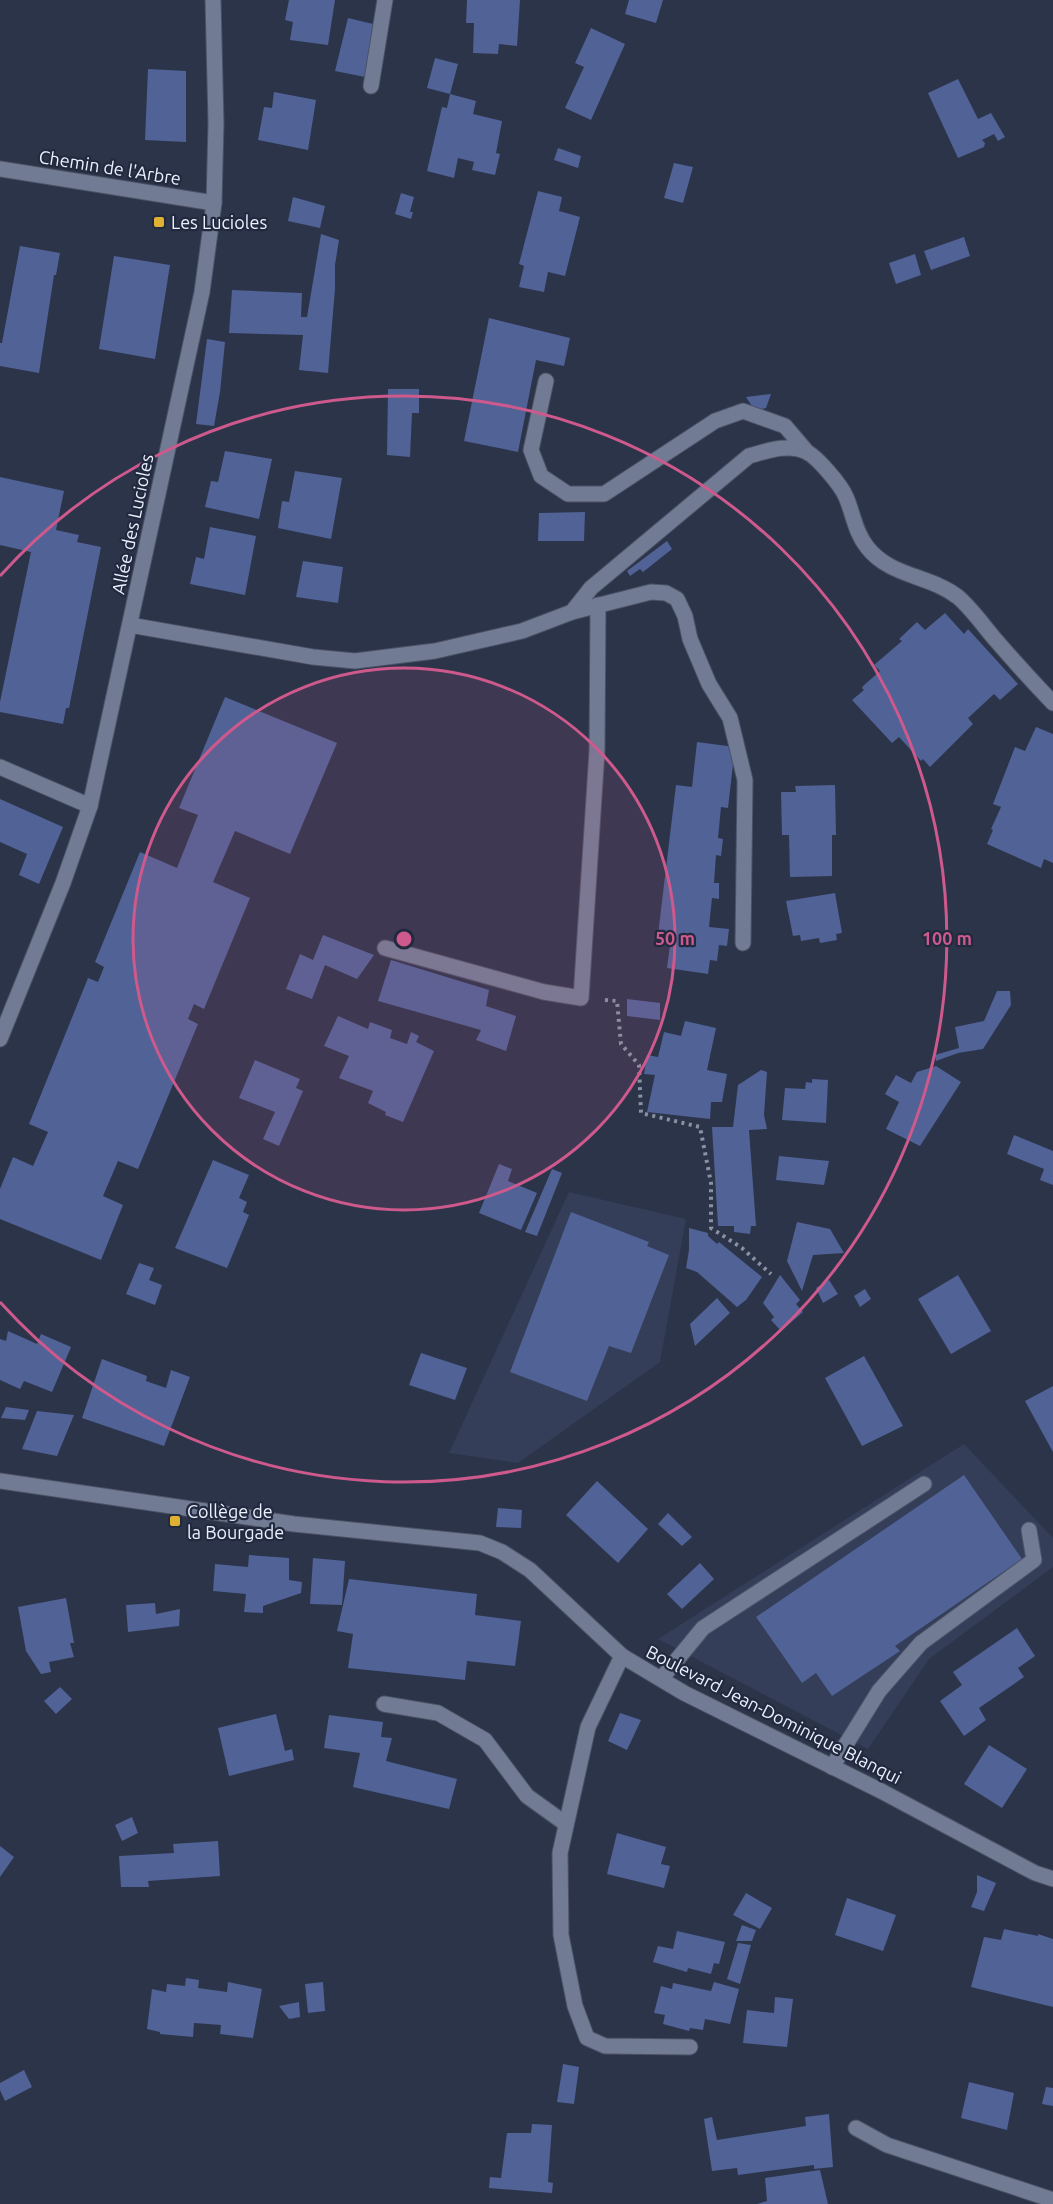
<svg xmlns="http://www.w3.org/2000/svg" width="1053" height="2204" font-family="Ubuntu,sans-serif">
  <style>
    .built { fill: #343e59 }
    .building { fill: #506296 }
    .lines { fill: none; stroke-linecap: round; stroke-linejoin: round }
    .lane-casing { stroke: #4c5266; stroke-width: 17 }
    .street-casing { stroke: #4c5266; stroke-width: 17 }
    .path { stroke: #8a91a3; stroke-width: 4; stroke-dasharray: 3 4.5; stroke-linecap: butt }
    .lane { stroke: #717b94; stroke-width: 15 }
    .street { stroke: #717b94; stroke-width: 15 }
    .ring { fill: none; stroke: #ce598c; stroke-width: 3 }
    .poi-dot { fill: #deb133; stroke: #222a3f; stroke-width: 2 }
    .labels { text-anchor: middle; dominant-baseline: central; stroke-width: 4.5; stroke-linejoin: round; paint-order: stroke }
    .street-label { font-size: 18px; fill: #eaf0fe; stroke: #222a3f }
    .poi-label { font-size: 18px; fill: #eaf0fe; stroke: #222a3f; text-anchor: start }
    .centre { fill: #ce598c; stroke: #222a3f; stroke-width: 3 }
    .ring-label { font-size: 18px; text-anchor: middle; font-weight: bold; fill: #ce598c; stroke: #222a3f; stroke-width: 4.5; stroke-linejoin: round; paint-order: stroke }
  </style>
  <rect width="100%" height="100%" fill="#2c344a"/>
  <!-- built -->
  <g class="built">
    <path d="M569 1192 686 1219 660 1362 518 1463 449 1453Z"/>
    <path d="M964 1444 1053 1538V1567L929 1659 868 1749 658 1639Z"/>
  </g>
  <!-- building -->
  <g class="building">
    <path d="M289 0H335L328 45 290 40 293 22 285 20Z"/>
    <path d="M467 0H520L517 46 499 44 498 54 473 53 474 23H466Z"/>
    <path d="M629 0H663L656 23 625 14Z"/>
    <path d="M348 18 373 24 365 77 335 71Z"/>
    <path d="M591 28 625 44 591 120 565 108 584 67 575 63Z"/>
    <path d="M435 58 458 64 450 94 427 88Z"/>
    <path d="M148 69 186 71V142L145 140Z"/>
    <path d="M958 79 978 119 991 113 1005 137 998 141 994 134 982 140 985 143 984 147 958 158 928 93Z"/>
    <path d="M274 92 316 100 308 150 258 140 264 107 272 108Z"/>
    <path d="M450 94 476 101 473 114 502 121 496 153 500 154 495 175 472 170 474 162 458 158 454 178 427 171 442 107 447 108Z"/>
    <path d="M558 148 581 156 578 168 554 160Z"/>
    <path d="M674 163 693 167 683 203 664 198Z"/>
    <path d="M538 191 562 197 559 211 580 217 565 276 548 272 544 292 519 287 524 266 519 264Z"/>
    <path d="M401 193 414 197 410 212H413L411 219 395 214Z"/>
    <path d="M293 197 325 206 320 228 288 221Z"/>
    <path d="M321 234 339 240 335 265V289L328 373 299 370 303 335 229 333 232 290 302 293 301 317H307Z"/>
    <path d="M964 237 970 256 931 270 924 251Z"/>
    <path d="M20 246 60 253 56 275H54L39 373 0 366V343H2Z"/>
    <path d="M915 254 921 275 896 284 889 263Z"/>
    <path d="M114 256 170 265 155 359 99 349Z"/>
    <path d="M489 318 570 338 564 366 536 360 518 452 464 441Z"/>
    <path d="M207 339 225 342 220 392 214 426 196 424Z"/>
    <path d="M388 389H419V413H412L410 457 387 455Z"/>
    <path d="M771 394 766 408 755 411 746 397Z"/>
    <path d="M225 451 272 459 259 519 205 507 211 481 218 482Z"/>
    <path d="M295 471 342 478 331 539 278 528 282 501 289 502Z"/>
    <path d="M0 477 64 491 56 530 79 535 77 542 101 547 69 708H66L63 724 0 712V702L31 552 0 545Z"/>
    <path d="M585 512 584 541H538L539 513Z"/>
    <path d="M210 527 256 536 245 595 190 584 196 557 204 559Z"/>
    <path d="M667 541 672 549 643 572 640 569 630 576 627 571Z"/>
    <path d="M303 561 343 567 338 603 296 597Z"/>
    <path d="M945 613 964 634 968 629 1018 684 1000 700 994 694 968 718 973 724 930 767 923 759 921 761 899 737 892 743 852 700 864 690 862 688 863 686 880 671 874 665 902 641 899 639 917 622 925 630Z"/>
    <path d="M225 697 337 743 290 854 235 831 213 882 250 898 204 1009 194 1004 188 1019 198 1024 138 1169 118 1161 103 1196 123 1205 101 1260 0 1219V1189L13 1157 33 1166 48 1132 29 1124 88 978 98 982 104 967 95 962 140 852 177 868 198 815 179 808Z"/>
    <path d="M1036 727 1053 734V863L1044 859 1041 868 987 844 993 830 991 829 1001 807 993 804 1015 747 1025 751Z"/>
    <path d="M697 742 735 747 728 808 721 807 718 838 723 839 721 856 716 855 714 883H719V899L712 898 709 927 729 929 727 946 719 945 717 961 710 960 708 974 667 968 670 945 657 943 676 785 692 787Z"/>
    <path d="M835 785 836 835H832V876L790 877 789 835H782L781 792H796L795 786Z"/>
    <path d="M0 799 63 827 39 884 19 875 27 854 0 842Z"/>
    <path d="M835 893 842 933 836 934 837 940 820 943 819 938 801 941 800 935 793 936 786 901Z"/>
    <path d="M323 935 374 955 357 979 325 965 312 999 286 989 300 954 313 960Z"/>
    <path d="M391 960 489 990 486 1006 516 1016 506 1051 476 1040 481 1030 378 1001Z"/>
    <path d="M997 991H1010L1011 1005 983 1049 958 1053 936 1061 935 1055 959 1048 955 1027 984 1021Z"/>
    <path d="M627 999 660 1003V1020L627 1016Z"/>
    <path d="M338 1016 368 1029 370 1022 392 1030 390 1038 407 1044 411 1032 419 1036 416 1042 434 1051 403 1122 385 1115 386 1112 368 1103 373 1091 339 1078 349 1056 324 1046Z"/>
    <path d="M685 1021 716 1028 707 1070 727 1074 722 1102H711L710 1119 647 1112 655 1075 644 1074 647 1055 658 1057 664 1032 681 1036Z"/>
    <path d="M255 1060 300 1079 296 1088 303 1091 279 1146 263 1139 275 1112 239 1098Z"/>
    <path d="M936 1066 961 1082 920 1146 886 1129 899 1102 885 1094 896 1075 911 1083 917 1072Z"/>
    <path d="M761 1070 767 1072 764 1115 767 1129 749 1130 756 1226H751L750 1234 734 1232V1226H718L712 1127H733L738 1085Z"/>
    <path d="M812 1079 828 1080 826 1123 782 1120 785 1088 805 1089 806 1082 812 1083Z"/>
    <path d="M1014 1135 1053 1151V1185L1040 1180 1044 1169 1007 1154Z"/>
    <path d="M779 1156 829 1161 824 1185 776 1180Z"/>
    <path d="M213 1160 249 1175 239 1198 247 1202 243 1212 249 1215 227 1268 175 1248Z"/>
    <path d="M499 1164 512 1169 508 1181 537 1193 521 1230 479 1213Z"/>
    <path d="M552 1169 562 1173 537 1236 525 1232Z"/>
    <path d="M571 1212 649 1242 647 1246 669 1255 631 1353 609 1346 587 1401 510 1372Z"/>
    <path d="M797 1222 830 1229 844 1253 813 1255 802 1291 787 1261Z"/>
    <path d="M689 1228 708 1233V1236L717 1244 719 1242 762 1277 746 1300 737 1307 697 1272 686 1268 689 1250Z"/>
    <path d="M139 1263 154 1268 149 1280 162 1285 155 1305 126 1294Z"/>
    <path d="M780 1275 800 1300 796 1304 803 1312 781 1331 771 1320 774 1317 763 1303Z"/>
    <path d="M958 1275 991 1331 951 1354 918 1299Z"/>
    <path d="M829 1280 838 1294 823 1303 816 1288Z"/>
    <path d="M865 1289 871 1299 860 1307 854 1296Z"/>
    <path d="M717 1298 730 1313 695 1346 690 1324Z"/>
    <path d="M8 1331 37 1344 41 1334 71 1347 52 1392 24 1381 20 1389 0 1380V1339L6 1341Z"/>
    <path d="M421 1353 467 1368 455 1400 409 1385Z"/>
    <path d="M864 1356 903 1426 862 1446 825 1378Z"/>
    <path d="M102 1359 147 1376 146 1381 166 1388 171 1370 190 1377 164 1446 82 1418Z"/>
    <path d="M1053 1386V1452L1025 1401Z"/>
    <path d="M6 1407 29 1410 25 1420 1 1418Z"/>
    <path d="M37 1411 74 1415 57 1456 22 1449Z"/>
    <path d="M964 1475 1022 1559 895 1646 900 1651 832 1696 816 1673 802 1683 756 1617Z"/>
    <path d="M597 1481 648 1529 618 1563 566 1515Z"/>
    <path d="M498 1508 522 1510 521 1528 496 1527Z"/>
    <path d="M668 1513 692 1537 682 1546 658 1524Z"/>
    <path d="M249 1555 289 1558V1580L302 1582 301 1593 263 1606V1613L244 1612 246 1594 213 1591 215 1564 248 1567Z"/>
    <path d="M313 1558 345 1561 342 1605 310 1604Z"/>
    <path d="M700 1563 714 1579 682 1609 667 1594Z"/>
    <path d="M349 1579 477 1594 475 1615 521 1621 515 1666 467 1661 465 1680 348 1668 353 1634 337 1631Z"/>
    <path d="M66 1598 74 1643H70L74 1657 49 1662 51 1672 41 1674 26 1651 18 1607Z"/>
    <path d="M155 1603 156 1614 180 1609 179 1626 128 1632 126 1605Z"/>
    <path d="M1017 1628 1035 1656 1018 1668 1024 1677 979 1708 986 1720 964 1736 940 1701 962 1685 953 1672Z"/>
    <path d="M60 1687 72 1699 56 1714 44 1701Z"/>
    <path d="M620 1713 641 1720 627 1750 608 1741Z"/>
    <path d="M276 1714 285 1751 292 1749 294 1760 229 1776 218 1728Z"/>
    <path d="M329 1715 383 1722 381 1737 392 1738 386 1761 457 1779 449 1809 353 1787 360 1753 324 1748Z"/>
    <path d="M989 1745 1027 1769 1002 1808 964 1784Z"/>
    <path d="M132 1817 138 1833 122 1841 115 1825Z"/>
    <path d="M617 1833 666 1847 661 1864 670 1866 664 1888 607 1874Z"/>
    <path d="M218 1841 220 1876 148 1881 149 1887H121L119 1856 174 1853 173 1844Z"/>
    <path d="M0 1846 14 1857 0 1877Z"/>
    <path d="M977 1875 996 1883 984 1911 971 1907 977 1892Z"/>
    <path d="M746 1893 772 1908 760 1929 733 1915Z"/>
    <path d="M847 1898 896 1915 883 1951 835 1935Z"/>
    <path d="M742 1925 756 1930 752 1941H736Z"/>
    <path d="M1004 1929 1038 1936V1934L1053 1939V2007L971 1987 984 1937 1001 1940Z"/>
    <path d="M677 1931 725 1942 719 1964 714 1963 711 1974 688 1968 687 1972 653 1962 658 1946 673 1949Z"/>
    <path d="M738 1943 751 1945 740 1984 727 1979Z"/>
    <path d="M186 1978 199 1980 198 1988 227 1992 228 1982 262 1989 253 2038 220 2034 221 2025 194 2023 193 2037 160 2034V2032L147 2029 152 1989 166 1992 167 1984 185 1986Z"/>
    <path d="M323 1982 325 2011 308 2013 305 1984Z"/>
    <path d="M714 1982 739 1989 730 2024 705 2019 703 2030 690 2028 689 2031 663 2024 665 2015 654 2013 661 1986 672 1989 673 1983 711 1991Z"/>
    <path d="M775 1997 793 1999 787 2047 743 2043 747 2010 774 2013Z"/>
    <path d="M299 2002 300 2017 289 2019 279 2006Z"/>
    <path d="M563 2064 579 2067 574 2104 557 2102Z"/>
    <path d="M24 2070 32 2087 5 2101 0 2090V2083Z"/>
    <path d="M969 2082 1014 2093 1007 2130 961 2118Z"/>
    <path d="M1046 2087 1053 2088V2106L1042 2104Z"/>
    <path d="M829 2114 833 2167 814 2169V2165L738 2175 737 2168 712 2171 704 2119 712 2117 717 2140 806 2126 805 2117Z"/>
    <path d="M532 2124 552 2125 548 2182 553 2183 552 2193 489 2188 490 2177 501 2178 507 2133H531Z"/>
    <path d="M820 2170 828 2204H757L767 2201 765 2178Z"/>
  </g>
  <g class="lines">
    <!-- lane casing -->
    <g class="lane-casing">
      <g id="lane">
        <path d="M546 381 531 450 541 476 568 494H604L715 421 743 411 785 426 808 453"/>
        <path d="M385 948 544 992 581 998 597 751 598 605"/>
        <path d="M832 1767 879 1691 921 1643 1034 1560 1029 1530"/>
        <path d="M856 2128 887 2145 1053 2200"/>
      </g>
    </g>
    <!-- street casing -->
    <g class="street-casing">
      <g id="street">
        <path d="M371 86 385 0"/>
        <path d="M0 169 214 203"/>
        <path d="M572 612 651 592 666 593 677 599 685 616 690 639 709 684 730 718 745 780 743 943"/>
        <path d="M130 625 313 657 355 661 435 651 522 631 572 612 591 588 749 456C767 451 788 443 807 452 818 458 841 485 846 497 853 513 855 532 867 547 890 577 930 575 958 597 971 608 983 625 994 638 1013 660 1033 682 1053 703"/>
        <path d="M0 767 90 806"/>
        <path d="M0 1039 63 883 90 806 202 292 214 203 216 123 213 0"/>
        <path d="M0 1481 294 1524 480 1543 502 1552 530 1570 622 1656 684 1693 881 1791 1035 1873 1053 1879"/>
        <path d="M622 1656 588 1727 560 1853 561 1935 575 2006 587 2038 605 2046 690 2047"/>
        <path d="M661 1679 703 1628 924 1484"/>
        <path d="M384 1704 438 1713 485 1740 527 1796 566 1824"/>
      </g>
    </g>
    <!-- path -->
    <path class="path" d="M605 1000 617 1001 621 1044 639 1065 641 1113 700 1127 711 1183V1228L742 1248 771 1274"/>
    <!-- lane -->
    <use href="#lane" class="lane"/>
    <!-- street -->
    <use href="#street" class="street"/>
  </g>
  <!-- distance rings -->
  <circle cx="404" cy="939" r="271" fill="#ce598c" fill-opacity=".12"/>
  <g class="ring">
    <circle cx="404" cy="939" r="271"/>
    <path d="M0 576A543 543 0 1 1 0 1302"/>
  </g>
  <!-- markers -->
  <g class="poi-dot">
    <rect x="153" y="216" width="12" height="12" rx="3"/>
    <rect x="169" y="1515" width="12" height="12" rx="3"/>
  </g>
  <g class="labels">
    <!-- street labels -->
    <g class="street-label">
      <text transform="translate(110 167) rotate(9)">Chemin de l'Arbre</text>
      <text transform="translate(132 524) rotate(-78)">Allée des Lucioles</text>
      <text transform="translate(774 1714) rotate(27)">Boulevard Jean-Dominique Blanqui</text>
    </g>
    <!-- poi labels -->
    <g class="poi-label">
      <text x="171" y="222">Les Lucioles</text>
      <text x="187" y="1511">Collège de<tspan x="187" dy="21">la Bourgade</tspan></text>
    </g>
  </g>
  <circle cx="404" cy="939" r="9" class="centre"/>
  <g class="ring-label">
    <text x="675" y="945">50 m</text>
    <text x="947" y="945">100 m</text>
  </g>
</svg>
